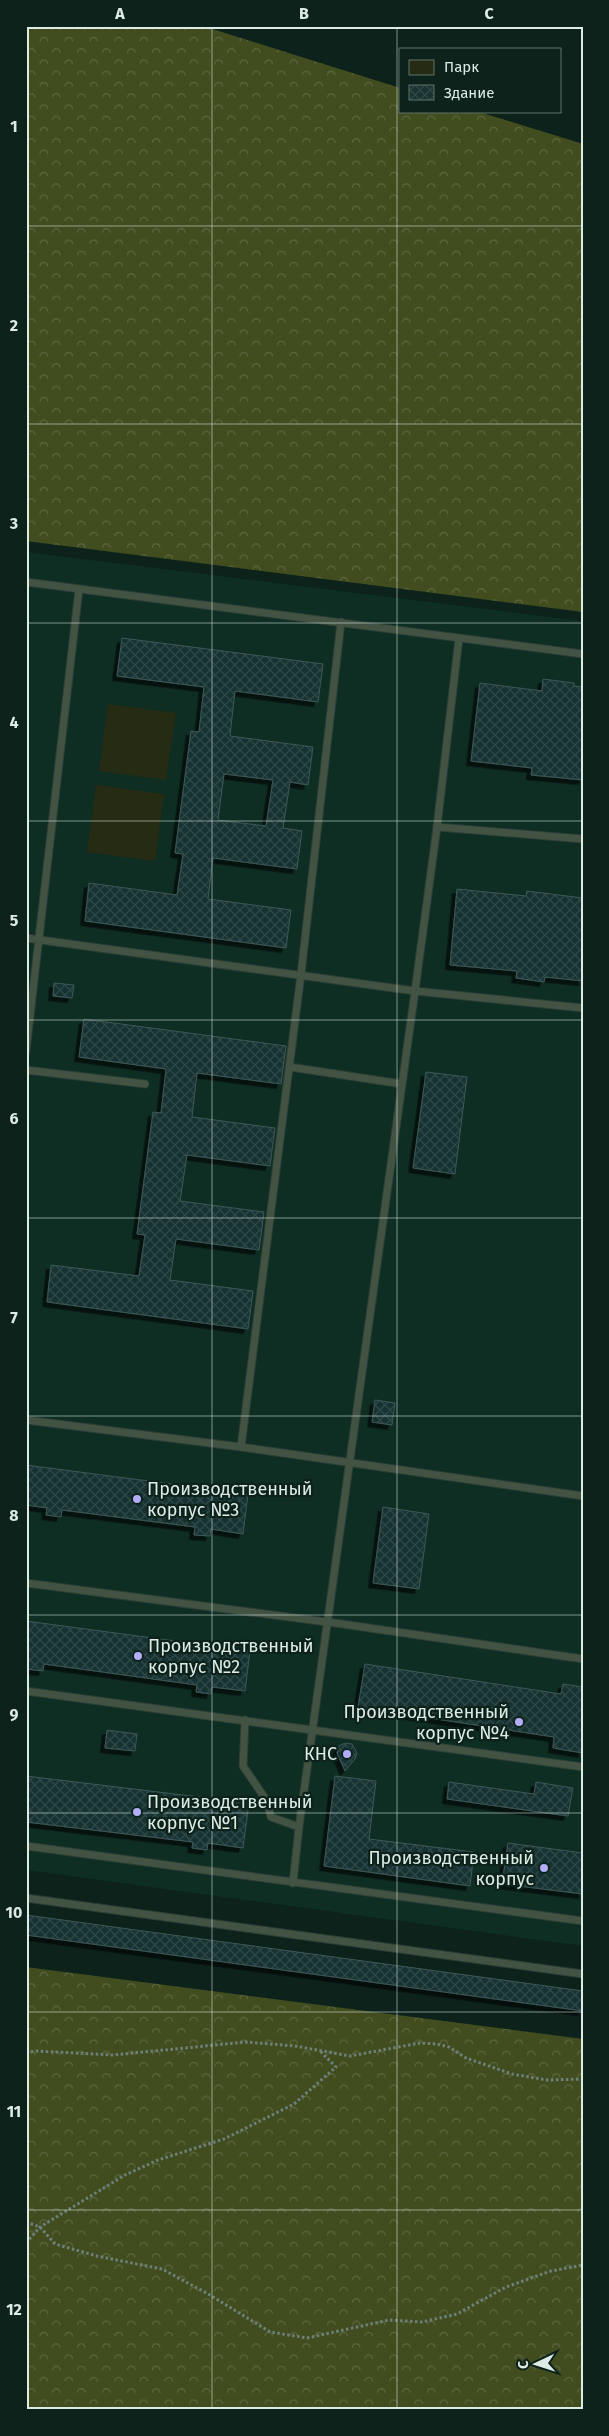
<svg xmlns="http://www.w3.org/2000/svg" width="609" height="2436" font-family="'Fira Sans',sans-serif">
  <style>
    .built { fill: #0e2d23 }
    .green { fill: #262c14 }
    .forest { fill: url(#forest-crowns) }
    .building { fill: url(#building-cross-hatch); stroke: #3e5857; fill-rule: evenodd; filter: url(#shadow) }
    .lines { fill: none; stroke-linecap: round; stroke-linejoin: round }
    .service-casing { stroke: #293e36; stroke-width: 9 }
    .path { stroke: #6e8079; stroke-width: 3; stroke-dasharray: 2.5 2.5; stroke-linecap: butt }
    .service { stroke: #435343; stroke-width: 7 }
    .grid { fill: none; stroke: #ddebe5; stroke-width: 1; stroke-opacity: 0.55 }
    .poi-dot { fill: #b3adf9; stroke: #0c221a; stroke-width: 2 }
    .labels { text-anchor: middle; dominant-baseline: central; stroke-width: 4.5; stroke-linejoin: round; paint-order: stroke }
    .poi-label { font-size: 18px; fill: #ddebe5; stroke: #0c221a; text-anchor: start }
    .neatline { fill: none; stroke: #ddebe5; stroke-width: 2 }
    .grid-label { font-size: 16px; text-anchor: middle; font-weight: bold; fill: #ddebe5 }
  </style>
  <defs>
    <pattern id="forest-crowns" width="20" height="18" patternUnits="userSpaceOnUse" patternTransform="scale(1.25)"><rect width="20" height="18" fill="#414d1f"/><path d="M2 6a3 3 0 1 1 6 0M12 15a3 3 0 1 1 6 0" fill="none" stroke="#5c673f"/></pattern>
    <pattern id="building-cross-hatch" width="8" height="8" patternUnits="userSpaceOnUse" patternTransform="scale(1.25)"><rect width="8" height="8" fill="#193332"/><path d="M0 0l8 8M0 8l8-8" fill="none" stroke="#2f4746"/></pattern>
    <filter id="shadow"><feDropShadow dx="-4.5" dy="4.5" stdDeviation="0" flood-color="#0009"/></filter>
  </defs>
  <rect width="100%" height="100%" fill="#0c221a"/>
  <!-- built -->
  <path class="built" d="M26 552 583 621V1946L26 1870Z"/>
  <!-- green -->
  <g class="green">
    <path d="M108 704 176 713 166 780 99 771Z"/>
    <path d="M96 785 164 794 155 861 87 852Z"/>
  </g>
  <!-- forest -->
  <g class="forest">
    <path d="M26 26H203L400 88V111H476L583 144V612L26 541Z"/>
    <path d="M26 1967 583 2039V2410H26Z"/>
  </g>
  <!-- building -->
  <g class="building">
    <path d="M122 638 323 664 318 702 235 691 230 736 313 747 308 785 290 782 283 828 302 831 297 869 213 858 208 899 291 910 286 948 85 921 89 883 177 895 183 854 175 853 191 731 199 732 204 687 117 676ZM224 774 273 780 266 826 218 820Z"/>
    <path d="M543 679 574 683V686L583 687V780L531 775 532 768 471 761 480 683 542 691Z"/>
    <path d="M457 889 526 896 527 891 583 898V981L545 977 544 982 516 978 517 971 450 965Z"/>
    <path d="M54 983 74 985 72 998 53 996Z"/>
    <path d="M84 1019 286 1046 281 1084 197 1073 192 1117 275 1128 270 1166 187 1155 180 1201 264 1212 259 1250 176 1239 170 1280 253 1291 248 1329 47 1302 51 1265 139 1276 145 1235 137 1234 153 1112 161 1113 166 1069 79 1057Z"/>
    <path d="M426 1072 467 1077 455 1174 413 1168Z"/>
    <path d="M375 1400 395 1403 392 1425 372 1422Z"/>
    <path d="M26 1465 248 1494 243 1534 211 1529 210 1536 194 1535 195 1527 62 1510 61 1517 46 1515 47 1508 26 1505Z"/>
    <path d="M383 1507 429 1514 419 1589 373 1583Z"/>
    <path d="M26 1621 250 1651 245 1691 212 1687 211 1694 196 1692 197 1685 44 1664 43 1671 26 1669Z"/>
    <path d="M365 1664 561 1694 563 1684 583 1687V1753L553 1748 554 1737 358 1707Z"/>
    <path d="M107 1730 137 1734 135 1751 105 1748Z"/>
    <path d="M345 1743 352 1744 357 1753 355 1759 345 1771 337 1753 339 1746Z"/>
    <path d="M26 1776 249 1803 243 1848 208 1843 207 1850 192 1848 193 1842 26 1822Z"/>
    <path d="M335 1776 376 1781 369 1839 474 1852 470 1886 324 1866Z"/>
    <path d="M449 1782 534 1794 536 1782 573 1788 568 1816 447 1799Z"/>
    <path d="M508 1843 583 1853V1894L502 1884Z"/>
    <path d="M26 1915 583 1991V2011L26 1935Z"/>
  </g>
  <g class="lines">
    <!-- service casing -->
    <g class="service-casing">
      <g id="service">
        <path d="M26 582 583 654"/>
        <path d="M437 827 583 839"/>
        <path d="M26 938 415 991 583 1008"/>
        <path d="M26 1051 79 589"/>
        <path d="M290 1067 402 1084"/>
        <path d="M26 1070 145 1084"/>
        <path d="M26 1420 241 1447 583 1496"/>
        <path d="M241 1447 301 974 341 622"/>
        <path d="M26 1583 342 1624 583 1659"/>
        <path d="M26 1691 583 1767"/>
        <path d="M245 1720 243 1766 267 1801 271 1817 299 1827"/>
        <path d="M26 1846 583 1921"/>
        <path d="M293 1883 299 1827 415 991 437 827 459 638"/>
        <path d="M26 1898 583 1974"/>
      </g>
    </g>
    <!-- path -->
    <g class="path">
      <path d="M26 2053 35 2051 113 2055 246 2042 295 2046 350 2056 420 2043 437 2044 449 2047 466 2058 512 2074 547 2080 583 2079"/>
      <path d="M26 2222 40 2227 55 2244 97 2256 162 2269 210 2295 270 2332 307 2338 389 2320 422 2322 457 2314 506 2287 551 2271 583 2265"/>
      <path d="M26 2243 40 2227 125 2175 158 2160 224 2139 294 2104 336 2067 319 2050"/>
    </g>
    <!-- service -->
    <use href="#service" class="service"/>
  </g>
  <!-- grid -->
  <path class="grid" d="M212 26V2410M397 26V2410M26 226H583M26 424H583M26 623H583M26 821H583M26 1020H583M26 1218H583M26 1416H583M26 1615H583M26 1813H583M26 2012H583M26 2210H583"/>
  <!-- markers -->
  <g class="poi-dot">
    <circle cx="137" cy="1499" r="5"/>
    <circle cx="138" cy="1656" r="5"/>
    <circle cx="519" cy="1722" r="5"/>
    <circle cx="347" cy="1754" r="5"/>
    <circle cx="137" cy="1812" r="5"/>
    <circle cx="544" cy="1868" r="5"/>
  </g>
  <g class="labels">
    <!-- poi labels -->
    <g class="poi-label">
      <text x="147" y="1489">Производственный<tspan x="147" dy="21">корпус №3</tspan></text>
      <text x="148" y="1646">Производственный<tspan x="148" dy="21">корпус №2</tspan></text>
      <text x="509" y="1712" text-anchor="end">Производственный<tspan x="509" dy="21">корпус №4</tspan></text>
      <text x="337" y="1754" text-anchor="end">КНС</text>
      <text x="147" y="1802">Производственный<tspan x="147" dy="21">корпус №1</tspan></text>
      <text x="534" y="1858" text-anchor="end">Производственный<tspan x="534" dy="21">корпус</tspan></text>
    </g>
  </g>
  <!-- border -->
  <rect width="609" height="2436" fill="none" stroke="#0c221a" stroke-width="55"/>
  <!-- legend -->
  <rect x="399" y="48" width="162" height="65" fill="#0c221a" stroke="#60726b"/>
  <rect x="409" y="60" width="25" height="15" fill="#262c14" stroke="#60726b"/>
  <text x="444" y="72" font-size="15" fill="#ddebe5">Парк</text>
  <rect x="409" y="85" width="25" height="15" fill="url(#building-cross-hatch)" stroke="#60726b"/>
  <text x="444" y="98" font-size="15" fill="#ddebe5">Здание</text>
  <!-- north arrow -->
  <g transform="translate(536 2364) rotate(266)" stroke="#0c221a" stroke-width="4" paint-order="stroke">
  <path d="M0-4L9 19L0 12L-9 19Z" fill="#ddebe5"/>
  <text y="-8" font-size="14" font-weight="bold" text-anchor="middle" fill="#ddebe5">С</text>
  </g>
  <rect x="28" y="28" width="554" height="2380" class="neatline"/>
  <g class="grid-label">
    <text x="120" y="19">A</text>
    <text x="304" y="19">B</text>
    <text x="489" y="19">C</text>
    <text x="14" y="132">1</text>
    <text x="14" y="331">2</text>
    <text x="14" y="529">3</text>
    <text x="14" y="728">4</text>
    <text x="14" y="926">5</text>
    <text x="14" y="1124">6</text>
    <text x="14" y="1323">7</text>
    <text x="14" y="1521">8</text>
    <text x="14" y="1720">9</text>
    <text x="14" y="1918">10</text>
    <text x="14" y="2117">11</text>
    <text x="14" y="2315">12</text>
  </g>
</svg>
